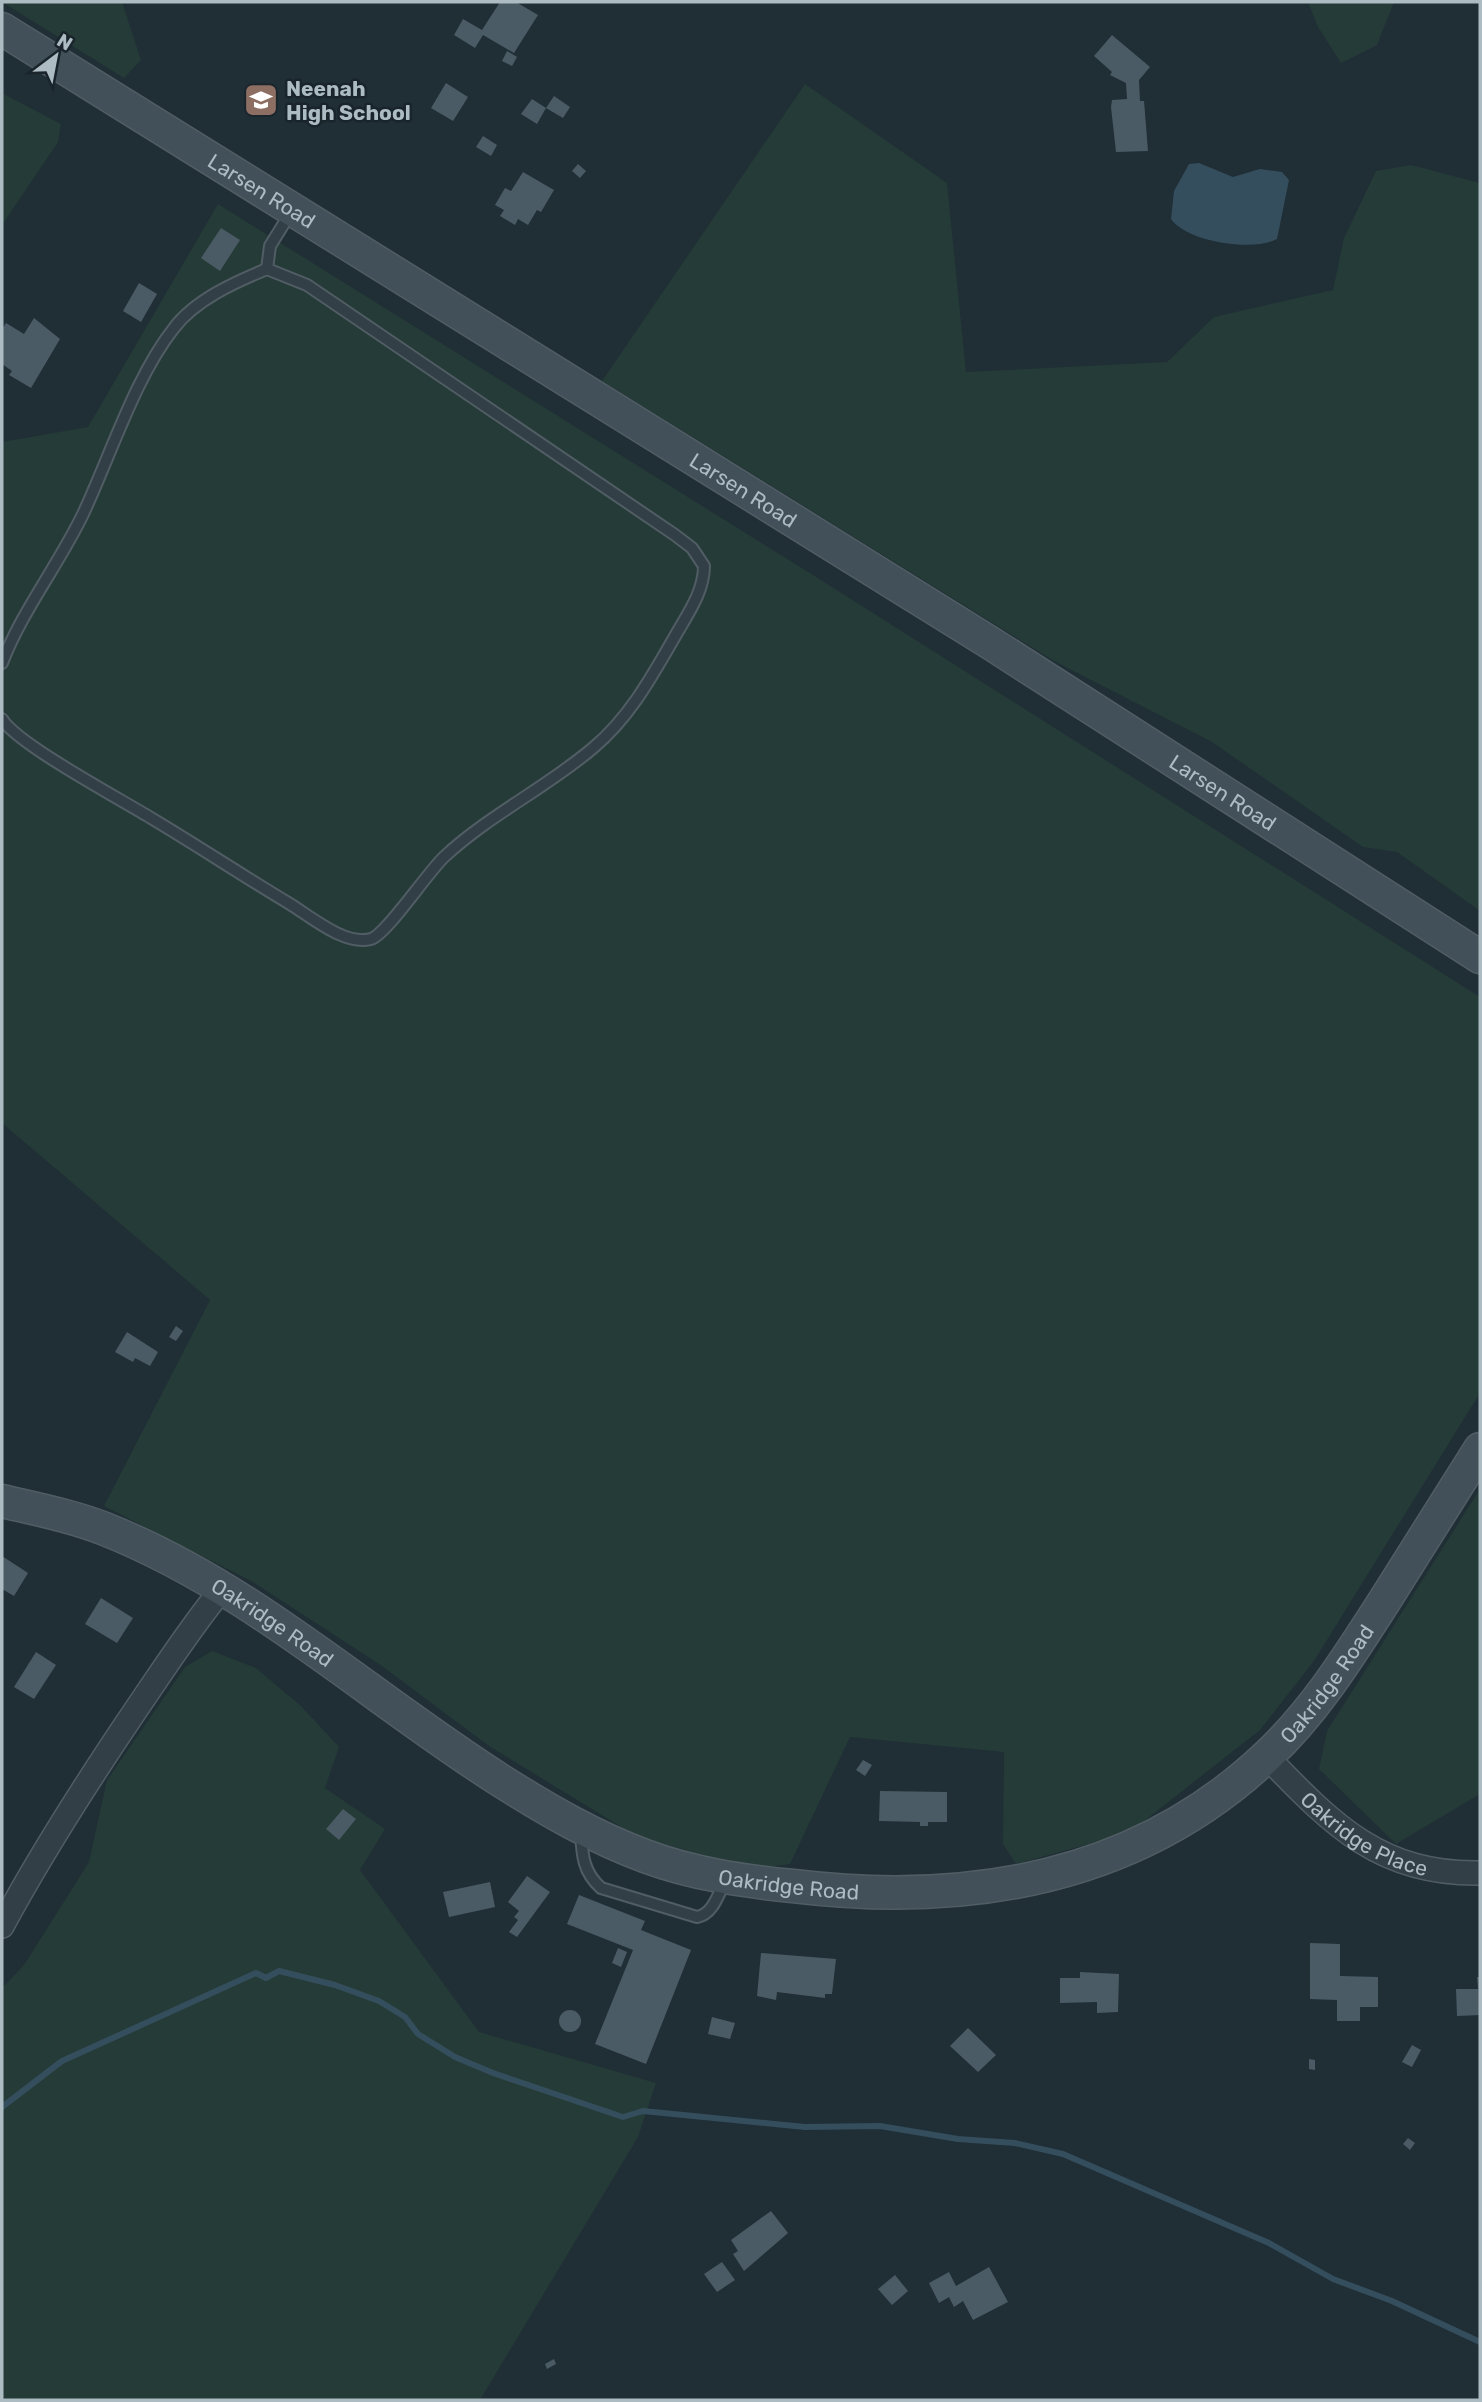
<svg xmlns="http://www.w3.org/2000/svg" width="1482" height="2402" font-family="Rubik,sans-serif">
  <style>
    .green { fill: #253b37 }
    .water { fill: #344e5d }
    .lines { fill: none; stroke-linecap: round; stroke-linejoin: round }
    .stream { stroke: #344e5d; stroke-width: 6 }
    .building { fill: #4b5b65 }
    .lane-casing { stroke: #515d64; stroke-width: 14 }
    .street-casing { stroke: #515d64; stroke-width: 26 }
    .secondary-casing { stroke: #515d64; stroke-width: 35 }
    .lane { stroke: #333f46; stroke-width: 10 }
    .street { stroke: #333f46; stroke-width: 23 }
    .secondary { stroke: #425059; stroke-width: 32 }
    .labels { text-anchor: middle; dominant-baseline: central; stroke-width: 5; stroke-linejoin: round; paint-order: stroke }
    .poi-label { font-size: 21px; font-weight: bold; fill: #adbbc3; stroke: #19242b; text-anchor: start }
    .street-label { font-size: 21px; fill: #adbbc3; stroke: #19242b }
  </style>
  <rect width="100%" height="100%" fill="#202e36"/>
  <!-- green -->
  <g class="green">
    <path d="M2 2H122L141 60 124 78Z"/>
    <path d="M1308 2H1394L1377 45 1341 63 1318 27Z"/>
    <path d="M805 84 947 183 966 372 1167 362 1214 317 1333 290 1344 238 1376 171 1411 165 1480 183V911L1397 852 1363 847 1212 742 1054 661 602 381Z"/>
    <path d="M2 93 61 124 58 142 2 225Z"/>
    <path d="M218 204 821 580 1480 997V1393L1314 1661 1260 1730 1129 1833 1016 1864 1003 1844 1004 1752 850 1737 790 1864 752 1869 636 1836 489 1746 379 1664 253 1582 104 1506 210 1300 2 1123V442L88 427Z"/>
    <path d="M1480 1489V1794L1396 1844 1319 1769 1327 1731Z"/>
    <path d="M212 1651 256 1668 301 1706 339 1747 325 1788 385 1829 360 1870 479 2032 656 2083 638 2137 480 2400H2V1988L24 1965 89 1862 107 1780 185 1667Z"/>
  </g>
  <!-- water -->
  <path class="water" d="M1199 163 1233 177 1260 169 1282 172 1289 180 1277 239C1253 252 1187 242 1171 219L1174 191 1189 164Z"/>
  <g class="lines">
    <!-- stream -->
    <path class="stream" d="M2 2107 62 2061 256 1973 266 1978 279 1971 335 1985 379 2001 405 2017 418 2034 455 2057 493 2073 623 2117 643 2111 805 2127 880 2126 958 2139 1015 2143 1063 2154 1269 2243 1333 2279 1392 2301 1480 2342"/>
  </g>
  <!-- building -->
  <g class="building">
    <path d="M500 2H516L538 15 514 53 483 35 475 48 454 35 463 19 482 30Z"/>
    <path d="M1112 35 1150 67 1139 80 1140 101H1144L1148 151 1116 152 1111 107 1112 100 1127 99 1126 83 1110 75 1112 72 1094 56Z"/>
    <path d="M507 51 517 57 512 66 502 61Z"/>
    <path d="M446 83 468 97 453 121 431 108Z"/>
    <path d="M554 96 570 107 563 118 546 108 537 124 521 114 532 99 546 108Z"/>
    <path d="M483 136 497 145 491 156 476 147Z"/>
    <path d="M578 164 586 171 580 178 572 171Z"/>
    <path d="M523 172 554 190 541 212 537 210 528 225 518 219 515 225 500 216 504 210 495 205 505 188 511 191Z"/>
    <path d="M221 228 240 240 220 271 201 258Z"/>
    <path d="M139 283 157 294 141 322 123 311Z"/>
    <path d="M34 318 60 339 31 388 9 375 12 371 2 364V329L6 323 24 334Z"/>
    <path d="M176 1326 183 1331 176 1341 169 1337Z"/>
    <path d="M127 1332 158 1352 150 1366 135 1358 133 1362 115 1352Z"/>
    <path d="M2 1556 28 1573 14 1596 2 1589Z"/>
    <path d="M101 1598 133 1618 117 1643 85 1624Z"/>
    <path d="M36 1652 56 1665 34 1699 14 1687Z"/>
    <path d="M863 1760 872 1765 865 1776 856 1770Z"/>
    <path d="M880 1791 947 1792V1822H928V1826H920V1822L879 1821Z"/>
    <path d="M343 1809 356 1819 339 1840 326 1829Z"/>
    <path d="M527 1876 550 1892 517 1937 509 1932 518 1920 514 1917 519 1911 508 1902Z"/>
    <path d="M490 1882 495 1907 449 1917 443 1892Z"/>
    <path d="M579 1895 645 1921 641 1930 691 1950 646 2064 595 2044 633 1950 567 1924Z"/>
    <path d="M1310 1943 1340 1944V1976L1378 1977V2007H1360V2021H1337V2000L1310 1999Z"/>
    <path d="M618 1948 627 1952 621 1967 612 1963Z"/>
    <path d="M761 1953 836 1959 832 1994H825V1998L777 1992 776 2000 757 1996Z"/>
    <path d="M1080 1972 1119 1974 1118 2012 1097 2013V2002L1060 2003V1978H1080Z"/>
    <path d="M1477 1977H1480V2015L1457 2016 1456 1989H1478Z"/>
    <circle cx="570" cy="2021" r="11"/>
    <path d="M712 2017 735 2023 730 2039 708 2034Z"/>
    <path d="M968 2028 996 2055 978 2072 950 2046Z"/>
    <path d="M1412 2045 1421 2050 1412 2067 1402 2062Z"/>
    <path d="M1309 2059 1315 2060V2070L1309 2069Z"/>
    <path d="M1408 2138 1415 2143 1410 2150 1403 2144Z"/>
    <path d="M771 2211 788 2233 744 2271 733 2254 738 2251 731 2240Z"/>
    <path d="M722 2262 735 2280 717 2292 704 2274Z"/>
    <path d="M989 2267 1008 2302 973 2320 963 2301 954 2307 949 2297 939 2303 929 2283 949 2272 956 2286Z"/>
    <path d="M895 2275 908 2291 892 2305 878 2289Z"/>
    <path d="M554 2359 556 2364 547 2369 545 2364Z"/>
  </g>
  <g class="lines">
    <!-- lane casing -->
    <g class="lane-casing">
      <g id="lane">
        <path d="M267 269 270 246 291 212"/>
        <path d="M2 663C22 611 59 564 83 514 110 457 135 377 174 328 195 300 235 282 267 269L307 285 675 535 692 548 704 566C704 592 687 615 674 638 651 678 629 718 593 748 546 788 489 815 444 857 427 873 386 935 371 939 345 946 311 917 290 904 243 876 198 846 151 818 120 799 17 744 2 719"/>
        <path d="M581 1831C582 1855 583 1872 601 1888L697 1917C713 1914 718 1895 725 1881"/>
      </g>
    </g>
    <!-- street casing -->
    <g class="street-casing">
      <g id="street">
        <path id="s1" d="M1267 1757C1332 1824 1380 1875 1480 1873"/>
        <path d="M2 1926C42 1852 87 1782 135 1711 163 1670 190 1628 222 1589"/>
      </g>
    </g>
    <!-- secondary casing -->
    <g class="secondary-casing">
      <g id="secondary">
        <path id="s2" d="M2 29 992 644 1480 957"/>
        <path id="s3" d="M2 1501C36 1509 72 1516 105 1529 253 1588 370 1698 503 1782 549 1811 594 1837 645 1856 693 1874 743 1881 793 1886 967 1907 1136 1880 1267 1756 1315 1711 1349 1656 1385 1600 1416 1550 1448 1500 1480 1449"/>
      </g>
    </g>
    <!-- lane -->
    <use href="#lane" class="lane"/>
    <!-- street -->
    <use href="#street" class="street"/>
    <!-- secondary -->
    <use href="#secondary" class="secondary"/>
  </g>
  <!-- icons -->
  <defs>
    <g id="school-square" transform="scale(1.75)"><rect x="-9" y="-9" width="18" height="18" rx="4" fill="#8d6e63" stroke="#19242b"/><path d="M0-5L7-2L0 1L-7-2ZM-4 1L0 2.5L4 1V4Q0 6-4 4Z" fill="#fff"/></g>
  </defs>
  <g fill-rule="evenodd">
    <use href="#school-square" x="261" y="100"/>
  </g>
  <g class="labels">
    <!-- poi labels -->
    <g class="poi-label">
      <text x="286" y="88">Neenah<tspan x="286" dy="24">High School</tspan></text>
    </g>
    <!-- street labels -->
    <g class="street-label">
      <text stroke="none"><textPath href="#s2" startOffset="306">Larsen Road</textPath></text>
      <text stroke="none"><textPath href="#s2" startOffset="873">Larsen Road</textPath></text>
      <text stroke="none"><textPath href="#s2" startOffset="1440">Larsen Road</textPath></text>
      <text stroke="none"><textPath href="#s3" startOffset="299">Oakridge Road</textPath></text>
      <text stroke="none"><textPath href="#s3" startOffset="1494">Oakridge Road</textPath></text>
      <text stroke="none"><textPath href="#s1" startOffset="126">Oakridge Place</textPath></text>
      <text stroke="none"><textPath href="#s3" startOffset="887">Oakridge Road</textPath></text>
    </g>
  </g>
  <!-- border -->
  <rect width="1482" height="2402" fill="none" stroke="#adbbc3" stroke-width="7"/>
  <!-- north arrow -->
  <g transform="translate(56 56) rotate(32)" stroke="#19242b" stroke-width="5" paint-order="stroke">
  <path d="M0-5L12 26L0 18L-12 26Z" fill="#adbbc3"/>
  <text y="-10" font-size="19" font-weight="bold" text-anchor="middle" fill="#adbbc3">N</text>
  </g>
</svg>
